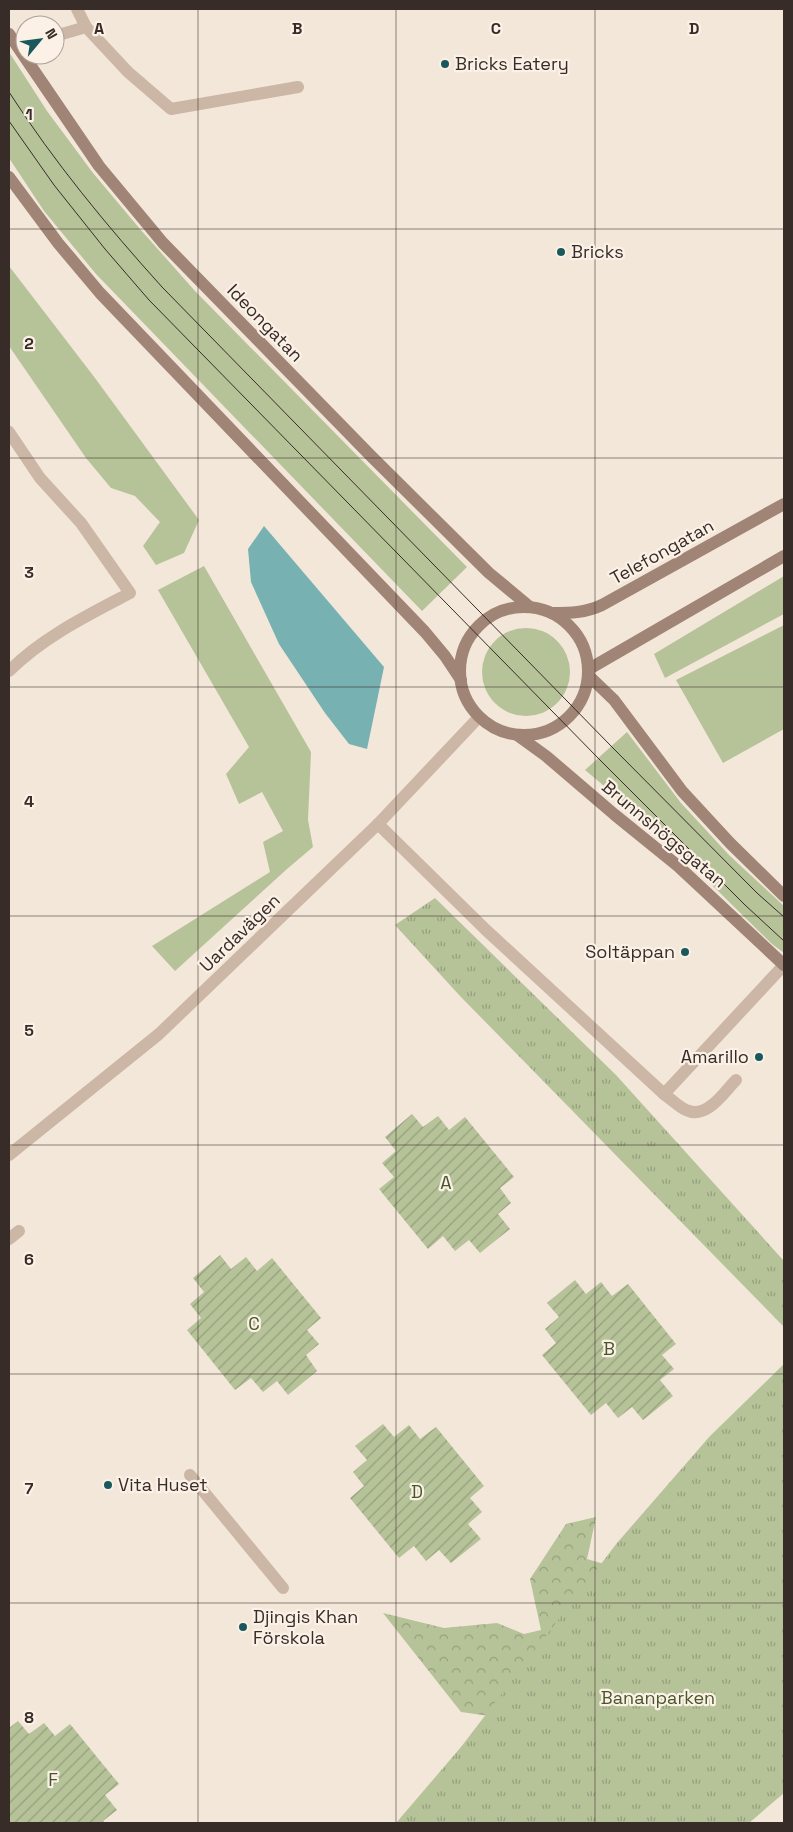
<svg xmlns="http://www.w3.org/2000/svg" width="793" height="1832" font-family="'Space Grotesk',sans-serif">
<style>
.grass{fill:#b6c399}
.forest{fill:url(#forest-crowns)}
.park{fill:url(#park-tufts)}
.garden{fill:url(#garden-furrows)}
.water{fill:#77b1b2}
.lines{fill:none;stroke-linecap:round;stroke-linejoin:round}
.lane{stroke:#ccb6a5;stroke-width:12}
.street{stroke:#ccb6a5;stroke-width:12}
.secondary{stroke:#a08476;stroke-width:12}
.tram{stroke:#372c27;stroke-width:1}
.grid{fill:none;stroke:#372c27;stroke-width:1;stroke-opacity:0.55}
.poi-dot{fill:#19595c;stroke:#fbf1e6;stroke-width:2}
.labels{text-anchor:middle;stroke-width:4.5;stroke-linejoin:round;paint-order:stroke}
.poi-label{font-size:18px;fill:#372c27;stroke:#fbf1e6;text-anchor:start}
.street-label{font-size:18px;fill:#372c27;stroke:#fbf1e6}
.park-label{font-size:18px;fill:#475729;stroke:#fbf1e6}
.grid-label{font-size:16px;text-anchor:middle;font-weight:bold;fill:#372c27;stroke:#fbf1e6;stroke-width:4.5;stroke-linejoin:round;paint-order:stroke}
</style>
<defs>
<pattern id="forest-crowns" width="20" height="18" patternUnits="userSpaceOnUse" patternTransform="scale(1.25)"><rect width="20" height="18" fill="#b6c399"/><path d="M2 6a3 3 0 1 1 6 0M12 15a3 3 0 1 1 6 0" fill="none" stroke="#959f7d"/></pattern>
<pattern id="park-tufts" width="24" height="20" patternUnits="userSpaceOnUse" patternTransform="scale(1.25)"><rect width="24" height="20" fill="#b6c399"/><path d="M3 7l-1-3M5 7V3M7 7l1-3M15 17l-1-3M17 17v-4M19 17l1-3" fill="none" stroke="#959f7d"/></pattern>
<pattern id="garden-furrows" width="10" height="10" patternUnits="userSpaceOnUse" patternTransform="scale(1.25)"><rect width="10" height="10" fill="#b6c399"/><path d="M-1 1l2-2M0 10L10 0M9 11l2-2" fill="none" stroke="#959f7d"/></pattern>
</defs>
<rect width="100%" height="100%" fill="#f3e7da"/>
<g class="grass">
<polygon points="9,52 47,111 93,173 140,229 195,291 467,567 422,611 96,274 44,211 9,158"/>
<polygon points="9,266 95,378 199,520 184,553 156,565 143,546 160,522 135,496 111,488 86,458 9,346"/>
<polygon points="204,566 311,752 308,820 313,847 287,869 175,971 152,946 270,872 263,842 283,831 262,792 239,804 226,774 249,747 158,590"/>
<polygon points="784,576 784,614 665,678 654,654"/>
<polygon points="784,625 784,729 723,763 676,680"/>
<circle cx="526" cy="672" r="44"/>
<polygon points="627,732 681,803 729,855 784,906 784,953 772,944 653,827 585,770"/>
</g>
<polygon class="forest" points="596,1517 587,1559 642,1575 514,1823 497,1717 461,1712 383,1613 444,1628 497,1623 524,1634 541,1630 530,1579 566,1524"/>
<g class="park">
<polygon points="435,898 616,1075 784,1261 784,1327 460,996 395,925"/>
<polygon points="784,1364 784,1793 749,1823 396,1823 461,1747 617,1543 710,1436"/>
</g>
<g class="garden">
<polygon points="412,1114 423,1127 438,1116 449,1130 465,1117 514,1177 500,1188 511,1203 498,1214 510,1229 480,1253 469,1240 455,1251 443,1236 428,1249 379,1189 394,1177 382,1163 396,1151 385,1137"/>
<polygon points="220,1255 231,1269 246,1257 257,1271 272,1258 321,1318 307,1330 319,1344 306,1355 317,1371 288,1395 277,1381 263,1392 251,1378 235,1390 187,1330 201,1318 190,1304 204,1292 193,1278"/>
<polygon points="575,1280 586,1294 601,1282 612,1296 628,1284 676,1344 662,1355 674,1369 660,1380 673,1396 643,1420 632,1407 618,1418 606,1403 591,1415 542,1355 556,1343 545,1329 559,1317 547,1303"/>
<polygon points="383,1424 394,1437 409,1425 420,1439 436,1427 484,1486 470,1498 482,1512 468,1524 481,1539 451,1563 439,1550 426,1561 414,1546 399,1558 350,1498 364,1486 353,1472 367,1460 355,1446"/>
<polygon points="18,1721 29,1734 44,1723 55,1736 70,1724 119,1784 105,1795 117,1810 103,1821 105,1823 9,1823 9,1728"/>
</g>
<polygon class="water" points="264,526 384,667 367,749 349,744 325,713 279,644 251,582 248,549"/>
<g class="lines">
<g class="lane">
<polyline points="77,9 86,27 128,72 171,109 298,87"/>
<polyline points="55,36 86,27"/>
<path d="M378 824 486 930 664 1094C671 1099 679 1107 686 1110 707 1120 724 1092 736 1080"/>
<polyline points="664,1094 784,965"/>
<polyline points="9,1239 19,1231"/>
<polyline points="190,1475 283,1588"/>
</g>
<g class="street">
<path d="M9 432 40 478 81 523 130 593C88 615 43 637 9 671"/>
<polyline points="9,1155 159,1034 378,824 479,717"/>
</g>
<g class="secondary">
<polyline points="9,34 99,166 163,243 372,457 489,573 530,607"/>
<polyline points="9,177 58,243 100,293 425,632 445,656 461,680"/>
<circle cx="524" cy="671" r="64"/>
<path d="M552 613C570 613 585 613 602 605L784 504"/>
<polyline points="589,669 784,556"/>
<polyline points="589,676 614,700 682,791 730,843 784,896"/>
<polyline points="517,735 546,756 615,815 678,866 784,965"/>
</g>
<g class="tram">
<path d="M9 92C54 162 107 226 162 287L612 747 757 893 784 917"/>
<polyline points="9,121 54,185 105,249 149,300 600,760 745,905 784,941"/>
</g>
</g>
<path class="grid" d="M198 9V1823M396 9V1823M595 9V1823M9 229H784M9 458H784M9 687H784M9 916H784M9 1145H784M9 1374H784M9 1603H784"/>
<g class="poi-dot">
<circle cx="445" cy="64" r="5"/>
<circle cx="561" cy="252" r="5"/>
<circle cx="685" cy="952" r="5"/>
<circle cx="759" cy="1057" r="5"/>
<circle cx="108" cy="1485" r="5"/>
<circle cx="243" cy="1627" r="5"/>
</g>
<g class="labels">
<g class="poi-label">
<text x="455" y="70">Bricks Eatery</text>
<text x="571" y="258">Bricks</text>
<text x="675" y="958" text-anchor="end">Soltäppan</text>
<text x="749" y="1063" text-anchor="end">Amarillo</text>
<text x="118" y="1491">Vita Huset</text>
<text x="253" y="1623">Djingis Khan<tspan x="253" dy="21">Förskola</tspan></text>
</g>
<g class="street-label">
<text transform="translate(265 323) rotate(46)" y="6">Ideongatan</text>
<text transform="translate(662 552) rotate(-29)" y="6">Telefongatan</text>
<text transform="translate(664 834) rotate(40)" y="6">Brunnshögsgatan</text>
<text transform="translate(240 933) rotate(-44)" y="6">Uardavägen</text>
</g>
<g class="park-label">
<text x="446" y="1189">A</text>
<text x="254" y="1330">C</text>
<text x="609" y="1355">B</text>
<text x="417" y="1498">D</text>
<text x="658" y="1704">Bananparken</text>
<text x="53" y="1786">F</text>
</g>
</g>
<g class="grid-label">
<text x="99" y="34">A</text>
<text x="297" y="34">B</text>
<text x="496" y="34">C</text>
<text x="694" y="34">D</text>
<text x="29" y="120">1</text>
<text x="29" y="349">2</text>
<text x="29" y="578">3</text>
<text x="29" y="807">4</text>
<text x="29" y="1036">5</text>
<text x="29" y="1265">6</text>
<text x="29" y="1494">7</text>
<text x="29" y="1723">8</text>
</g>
<rect width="793" height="1832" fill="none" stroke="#372c27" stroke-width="20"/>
<g transform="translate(40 40) rotate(61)"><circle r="24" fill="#fbf1e6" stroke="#ada29a"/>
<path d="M0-4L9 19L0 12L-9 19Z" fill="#19595c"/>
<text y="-8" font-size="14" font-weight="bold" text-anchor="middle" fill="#372c27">N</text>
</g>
</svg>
